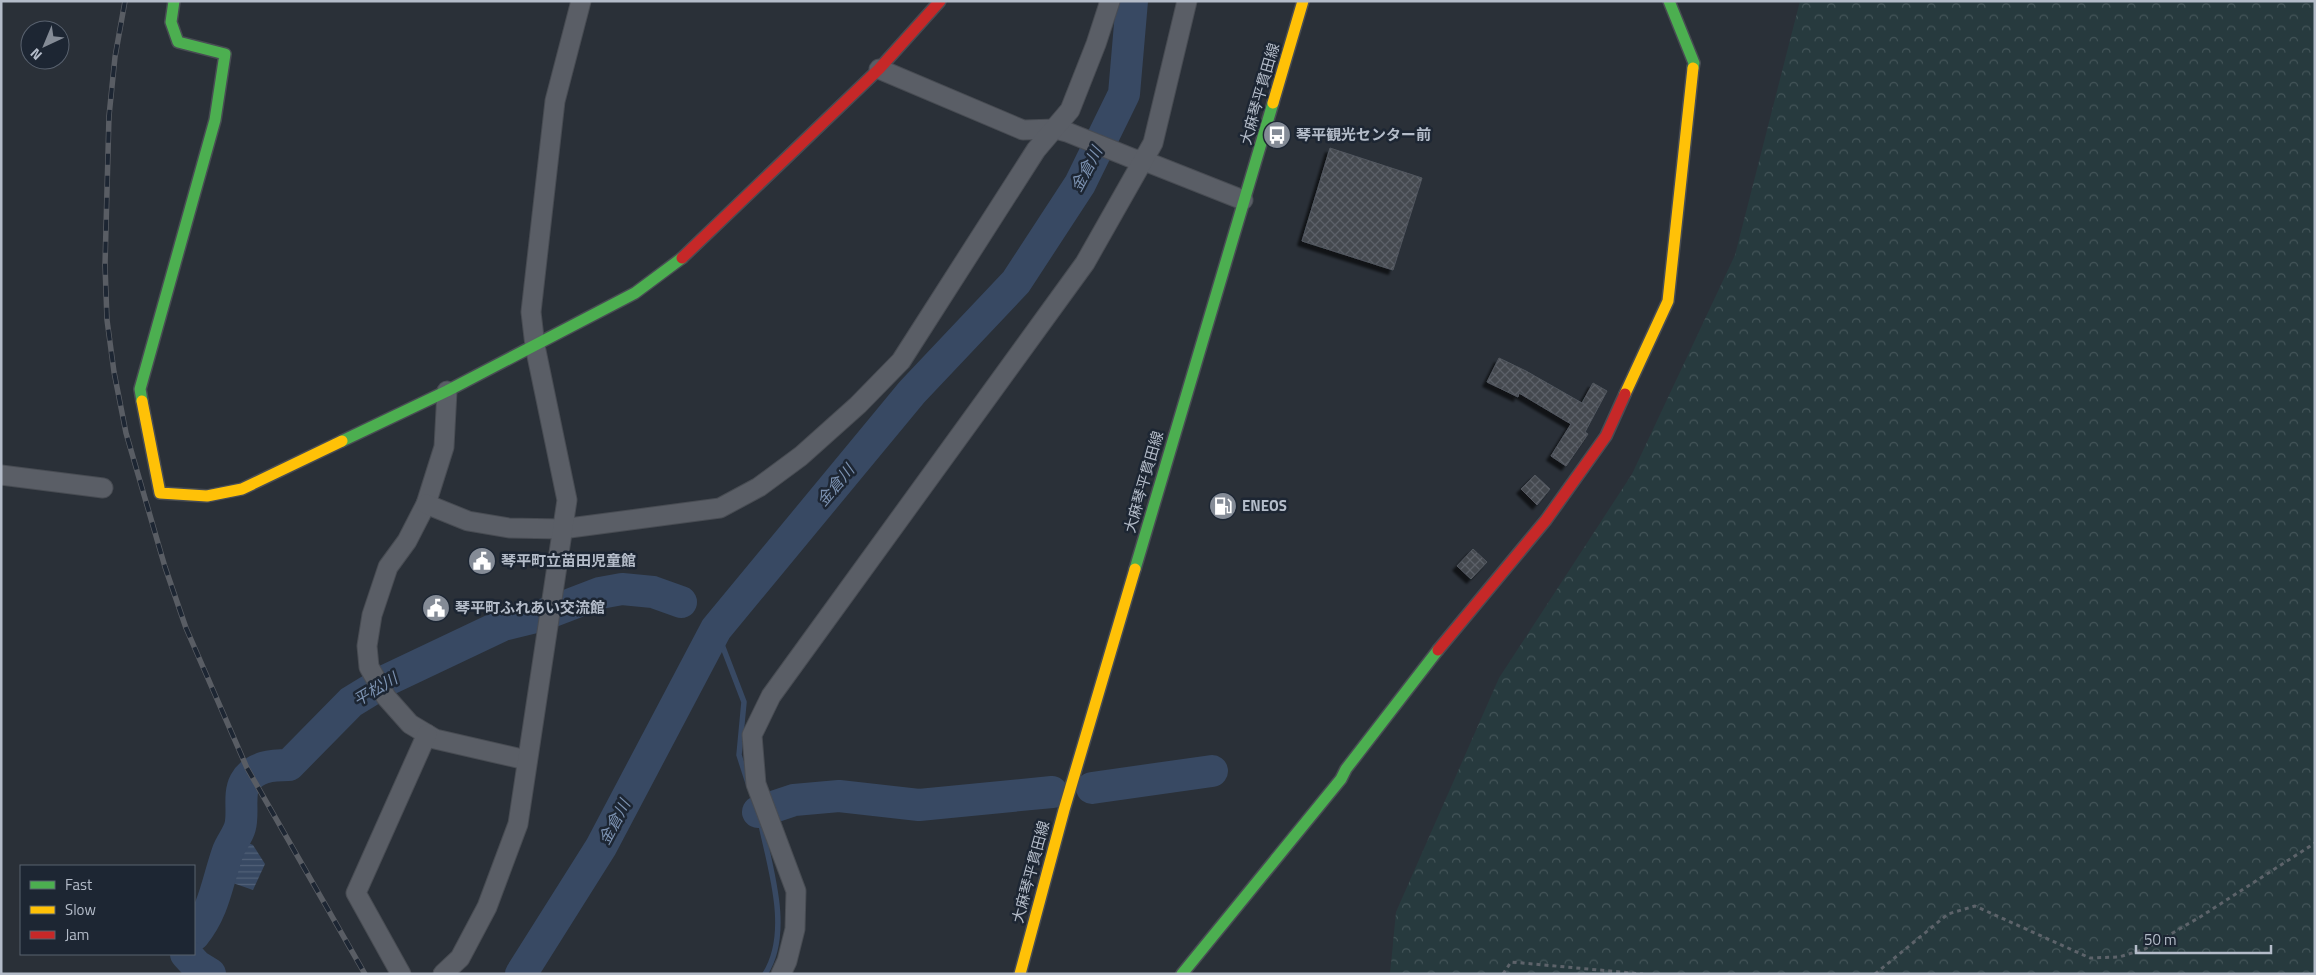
<svg xmlns="http://www.w3.org/2000/svg" width="2316" height="975" font-family="'Titillium Web','Noto Sans JP',sans-serif">
<style>
.forest{fill:url(#forest-crowns)}
.water{fill:url(#water-rules)}
.lines{fill:none;stroke-linecap:round;stroke-linejoin:round}
.stream{stroke:#384963;stroke-width:5.5}
.river{stroke:#384963;stroke-width:32}
.building{fill:url(#building-cross-hatch);stroke:#52575f;filter:url(#shadow)}
.street-casing{stroke:#484c53;stroke-width:21}
.fast-casing{stroke:#484c53;stroke-width:14}
.slow-casing{stroke:#484c53;stroke-width:14}
.jam-casing{stroke:#484c53;stroke-width:14}
.path{stroke:#5d636a;stroke-width:3;stroke-dasharray:4 4;stroke-linecap:butt}
.street{stroke:#5a5e66;stroke-width:19}
.fast{stroke:#4caf50;stroke-width:11}
.slow{stroke:#ffc107;stroke-width:11}
.jam{stroke:#c62828;stroke-width:11}
.rail-casing{stroke:#595d64;stroke-width:5.5}
.rail{stroke:#1d2633;stroke-width:4;stroke-dasharray:11;stroke-linecap:butt}
.labels{text-anchor:middle;stroke-width:5;stroke-linejoin:round;paint-order:stroke}
.street-label{font-size:15px;fill:#b4bcc9;stroke:#1d2633}
.poi-label{font-size:15px;font-weight:bold;fill:#b4bcc9;stroke:#1d2633;text-anchor:start}
.water-label{font-size:16px;font-style:italic;fill:#7c92b1;stroke:#1d2633}
</style>
<defs>
<pattern id="forest-crowns" width="20" height="18" patternUnits="userSpaceOnUse" patternTransform="scale(1.25)"><rect width="20" height="18" fill="#273a3e"/><path d="M2 6a3 3 0 1 1 6 0M12 15a3 3 0 1 1 6 0" fill="none" stroke="#445559"/></pattern>
<pattern id="water-rules" width="6" height="5" patternUnits="userSpaceOnUse" patternTransform="scale(1.25)"><rect width="6" height="5" fill="#384963"/><path d="M0 2.5h6" fill="none" stroke="#526178"/></pattern>
<pattern id="building-cross-hatch" width="8" height="8" patternUnits="userSpaceOnUse" patternTransform="scale(1.25)"><rect width="8" height="8" fill="#444950"/><path d="M0 0l8 8M0 8l8-8" fill="none" stroke="#5d6168"/></pattern>
<filter id="shadow"><feDropShadow dx="-4.5" dy="4.5" stdDeviation="1" flood-color="#0009"/></filter>
</defs>
<rect width="100%" height="100%" fill="#2a3038"/>
<polygon class="forest" points="1800,1 2315,1 2315,974 1390,974 1396,912 1499,678 1632,474 1735,255"/>
<polygon class="water" points="246,842 253,845 265,864 253,890 230,882"/>
<g class="lines">
<g class="stream">
<polyline points="716,629 744,702 739,755 748,783"/>
<path d="M759 815C768 862 793 930 765 974"/>
</g>
<g class="river">
<polyline points="1092,788 1212,771"/>
<polyline points="758,812 794,800 839,796 919,805 1052,792"/>
<path d="M194 935C215 909 217 882 228 851 231 843 238 835 240 827 244 813 238 795 245 782 254 766 273 765 289 765L351 702 387 680 503 625 540 616 600 593 622 589 653 592 681 602"/>
<polyline points="186,954 197,966 210,974"/>
<polyline points="521,974 601,847 716,629 912,392 1016,282 1080,184 1124,94 1132,1"/>
</g>
</g>
<g class="building">
<polygon points="1330,148 1422,178 1393,270 1302,241"/>
<polygon points="1499,358 1526,371 1582,403 1593,383 1607,391 1585,432 1588,434 1566,466 1551,456 1571,424 1519,393 1518,397 1487,382"/>
<polygon points="1535,475 1550,489 1537,505 1521,489"/>
<polygon points="1473,549 1487,562 1471,579 1457,566"/>
</g>
<g class="lines">
<g class="street-casing">
<g id="street">
<polyline points="879,69 1023,130 1056,129 1067,132 1134,159 1142,160 1243,200"/>
<polyline points="447,391 444,447 426,504 407,541 388,567 372,615 367,646 369,667 386,697 410,724 435,739 526,760"/>
<polyline points="1,475 103,488"/>
<polyline points="426,504 468,521 509,528 562,529 720,508 759,487 801,456 858,405 901,361 1036,150 1070,110 1096,44 1110,1"/>
<polyline points="401,974 356,893 427,734"/>
<polyline points="443,974 460,958 487,907 518,824 567,500 535,346 531,312 555,101 581,1"/>
<polyline points="781,974 787,961 795,929 796,891 756,784 752,735 771,696 1085,263 1153,143 1187,1"/>
</g>
</g>
<g class="fast-casing">
<g id="fast">
<polyline points="1669,1 1694,63 1693,68"/>
<polyline points="142,401 140,389 215,120 225,54 178,42 171,22 174,1"/>
<polyline points="342,441 447,391 635,293 682,258"/>
<polyline points="1135,569 1273,103"/>
<polyline points="1182,974 1341,779 1346,769 1438,650"/>
</g>
</g>
<g class="slow-casing">
<g id="slow">
<polyline points="1273,103 1303,1"/>
<polyline points="1625,394 1668,301 1693,68"/>
<polyline points="142,401 160,493 207,496 242,489 342,441"/>
<polyline points="1020,974 1064,810 1135,569"/>
</g>
</g>
<g class="jam-casing">
<g id="jam">
<polyline points="682,258 879,69 940,1"/>
<polyline points="1438,650 1546,520 1606,436 1625,394"/>
</g>
</g>
<g class="path">
<polyline points="1503,974 1511,962 1643,974"/>
<polyline points="1875,974 1948,914 1975,906 2090,958 2119,957 2145,949 2200,917 2315,843"/>
</g>
<use href="#street" class="street"/>
<use href="#fast" class="fast"/>
<use href="#slow" class="slow"/>
<use href="#jam" class="jam"/>
<g class="rail-casing">
<polyline id="rail" points="125,1 115,57 109,116 105,265 107,320 114,372 126,433 165,567 186,628 247,768 365,974"/>
</g>
<use href="#rail" class="rail"/>
</g>
<defs>
<g id="bus-disc" transform="scale(1.4375)"><circle r="9.5" fill="#848b96" stroke="#1d2633"/><path d="M-5-6H5V4H4V6H2V4H-2V6H-4V4H-5ZM-3.5-4V0h7V-4ZM-3.5 1.2v1.5H-2V1.2ZM2 1.2v1.5H3.5V1.2Z" fill="#fff"/></g>
<g id="fuel-disc" transform="scale(1.4375)"><circle r="9.5" fill="#848b96" stroke="#1d2633"/><path d="M-5.5-6h7V0h2V4h1.3V-2.5L3-4.5l.8-.8L6-3V5H2.5V1h-1V6h-7ZM-4.2-4.7v3.2H.2V-4.7Z" fill="#fff"/></g>
<g id="civic-disc" transform="scale(1.4375)"><circle r="9.5" fill="#848b96" stroke="#1d2633"/><path d="M-.6-6.5H3V-4.5H.6V-3L4-1V1h2V6H-6V1h2V-1L-.6-3ZM-1.2 2.5V6h2.4V2.5Z" fill="#fff"/></g>
</defs>
<g fill-rule="evenodd">
<use href="#bus-disc" x="1277" y="135"/>
<use href="#fuel-disc" x="1223" y="506"/>
<use href="#civic-disc" x="482" y="561"/>
<use href="#civic-disc" x="436" y="608"/>
</g>
<g class="labels">
<g class="street-label">
<text transform="translate(1260 94) rotate(-74)" y="5">大麻琴平貫田線</text>
<text transform="translate(1144 482) rotate(-74)" y="5">大麻琴平貫田線</text>
<text transform="translate(1031 872) rotate(-75)" y="5">大麻琴平貫田線</text>
</g>
<g class="poi-label">
<text x="1296" y="140">琴平観光センター前</text>
<text x="1242" y="511">ENEOS</text>
<text x="501" y="566">琴平町立苗田児童館</text>
<text x="455" y="613">琴平町ふれあい交流館</text>
</g>
<g class="water-label">
<text transform="translate(1086 169) rotate(-62)" y="6">金倉川</text>
<text transform="translate(835 485) rotate(-50)" y="6">金倉川</text>
<text transform="translate(375 689) rotate(-31)" y="6">平松川</text>
<text transform="translate(614 822) rotate(-62)" y="6">金倉川</text>
</g>
</g>
<rect width="2316" height="975" fill="none" stroke="#b4bcc9" stroke-width="5"/>
<rect x="20" y="865" width="175" height="90" fill="#1d2633" stroke="#59626f"/>
<rect x="30" y="881" width="25" height="8" fill="#4caf50" stroke="#59626f"/>
<text x="65" y="890" font-size="15" fill="#b4bcc9">Fast</text>
<rect x="30" y="906" width="25" height="8" fill="#ffc107" stroke="#59626f"/>
<text x="65" y="915" font-size="15" fill="#b4bcc9">Slow</text>
<rect x="30" y="931" width="25" height="8" fill="#c62828" stroke="#59626f"/>
<text x="65" y="940" font-size="15" fill="#b4bcc9">Jam</text>
<g transform="translate(45 45) rotate(224)"><circle r="24" fill="#1d2633" stroke="#59626f"/>
<path d="M0-4L9 19L0 12L-9 19Z" fill="#848b96"/>
<text y="-8" font-size="14" font-weight="bold" text-anchor="middle" fill="#b4bcc9">N</text>
</g>
<path d="M2136 945v8h135v-8" fill="none" stroke="#b4bcc9" stroke-width="2.5"/>
<text x="2144" y="945" font-size="15" fill="#b4bcc9" stroke="#1d2633" stroke-width="4" paint-order="stroke">50 m</text>
</svg>
